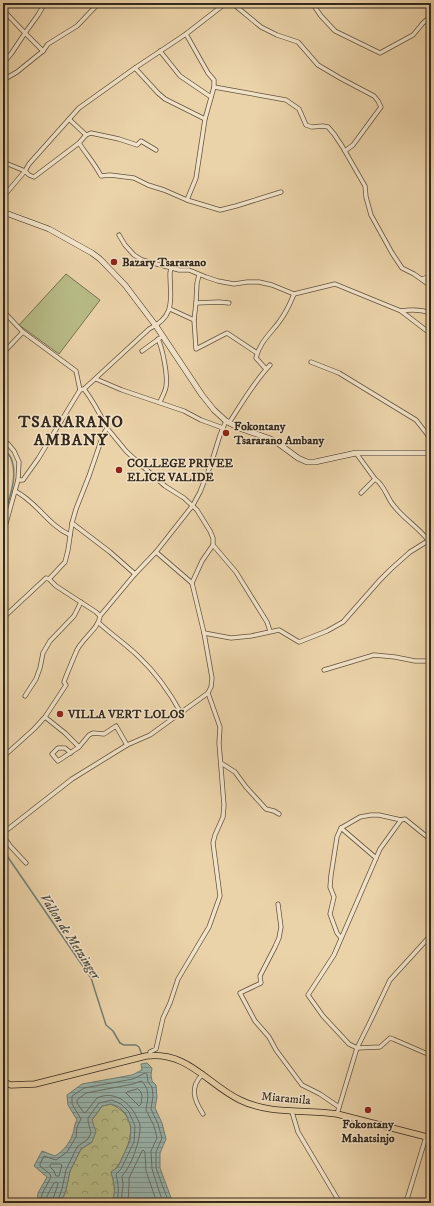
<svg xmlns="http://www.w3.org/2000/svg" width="434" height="1206" font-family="'IM FELL DW Pica',serif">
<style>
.forest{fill:url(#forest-crowns);stroke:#767252}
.pitch{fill:#b8bc87;stroke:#767252}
.water{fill:url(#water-rules);stroke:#717e75}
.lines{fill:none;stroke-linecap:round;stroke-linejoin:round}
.shore{stroke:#667066;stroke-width:1}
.stream{stroke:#717e75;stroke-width:1.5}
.street-casing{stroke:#625440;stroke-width:5}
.secondary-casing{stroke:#34291d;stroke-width:6}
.primary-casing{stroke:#34291d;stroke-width:7}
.street{stroke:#f2e2c7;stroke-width:3.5}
.secondary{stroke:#f2e2c7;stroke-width:5}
.primary{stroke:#ebd3a9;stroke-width:5.5}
.poi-dot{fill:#8f2418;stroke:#f2e2c7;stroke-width:1.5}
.labels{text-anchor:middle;stroke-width:3;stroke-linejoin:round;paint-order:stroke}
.poi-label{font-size:12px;font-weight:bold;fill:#34291d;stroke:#f2e2c7;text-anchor:start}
.street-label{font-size:12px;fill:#34291d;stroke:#f2e2c7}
.water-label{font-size:13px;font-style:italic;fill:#4d4c42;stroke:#f2e2c7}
.district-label{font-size:16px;font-weight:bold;letter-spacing:1px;fill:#34291d;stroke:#f2e2c7}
</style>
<defs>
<pattern id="forest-crowns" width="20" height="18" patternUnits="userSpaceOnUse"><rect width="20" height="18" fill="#b8bc87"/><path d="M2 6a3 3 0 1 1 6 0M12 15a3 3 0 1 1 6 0" fill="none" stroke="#96996e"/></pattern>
<pattern id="water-rules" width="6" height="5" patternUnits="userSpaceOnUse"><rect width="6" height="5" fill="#99b6b0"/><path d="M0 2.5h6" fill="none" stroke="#7e948f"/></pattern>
</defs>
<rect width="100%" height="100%" fill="#ebd3a9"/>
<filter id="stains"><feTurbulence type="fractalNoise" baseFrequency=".005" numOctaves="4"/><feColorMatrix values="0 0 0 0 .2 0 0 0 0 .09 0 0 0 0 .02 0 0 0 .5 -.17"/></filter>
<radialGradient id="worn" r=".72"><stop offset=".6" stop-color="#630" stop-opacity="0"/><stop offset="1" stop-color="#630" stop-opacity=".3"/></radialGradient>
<path class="forest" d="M111 1104C134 1115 134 1131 125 1152 121 1160 119 1167 111 1172 114 1182 117 1193 111 1203H61L66 1190 70 1171 81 1149 92 1142V1120L102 1106Z"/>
<polygon class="pitch" points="66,274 100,300 59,354 19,325"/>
<path class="water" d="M147 1063 152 1068 151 1075 152 1081 156 1085 157 1097 155 1108 162 1123 166 1139 160 1153V1168L173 1203H111C117 1193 114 1182 111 1172L118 1167 130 1141 131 1127 126 1114 119 1107 111 1104 102 1106 92 1120 96 1132 92 1142 81 1149 70 1171 66 1190 61 1203H37L38 1193 47 1177 34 1166 42 1151 55 1156C63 1151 69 1144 72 1136 75 1130 73 1127 77 1120L68 1105 67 1095 82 1084 132 1075 142 1070 141 1064Z"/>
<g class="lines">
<g class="shore">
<polygon points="138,1089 141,1092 142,1096 141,1104 139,1106 126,1093 127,1092"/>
<polygon points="52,1164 60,1164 62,1165 59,1176 56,1176 54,1171 50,1167 50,1165"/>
<polyline points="41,1203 42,1194 51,1177 50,1174 40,1166 40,1164 44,1156 56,1160 67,1152 76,1137 77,1127 81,1119 72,1104 72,1096 84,1088 133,1079 145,1073 147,1074 148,1082 152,1087 153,1096 151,1109 158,1124 162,1138 156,1152 156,1168 169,1203"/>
<path d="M46 1203 47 1196 54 1183 56 1182 58 1183C57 1190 53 1196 52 1203"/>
<path d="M57 1203 62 1189 66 1170 77 1147 88 1139 91 1133 88 1121V1118L99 1103 112 1100 121 1104 129 1112 135 1126 134 1142 121 1169 116 1174C118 1183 120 1194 116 1203"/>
<path d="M121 1203 123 1185 122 1176C131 1167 141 1139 140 1126 140 1123 138 1120 137 1118 130 1102 114 1090 97 1098L86 1112 84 1113 77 1103V1100L86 1093 133 1084 141 1081 143 1082 147 1089 148 1097 146 1110 154 1126 157 1138 151 1151 152 1169 163 1203"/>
<polyline points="128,1203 129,1185 129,1178 142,1151 143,1150 145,1152 146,1171 157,1203"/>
</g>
<g class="stream">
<path d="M3 448C6 451 9 454 11 458 19 477 8 501 3 520"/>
<polyline points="3,850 91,978 106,1025 113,1031 120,1043 124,1045 136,1045 139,1047 142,1055"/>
</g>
<g class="street-casing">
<g id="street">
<polyline points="215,3 219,8"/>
<polyline points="232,3 261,27 277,35 298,42 318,65 340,78 374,96 378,101 381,107 353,145 345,151"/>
<polyline points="312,3 321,16 335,31 380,53 413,35 423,23 431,16"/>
<polyline points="429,3 431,5"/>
<polyline points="3,10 25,33 38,15 45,3"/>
<polyline points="186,34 208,73 214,80 214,87 205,119 196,178 187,200"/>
<polyline points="160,51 180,76 211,97"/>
<polyline points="3,63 11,54 25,33 43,51"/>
<polyline points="135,68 158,93 165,99 205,119"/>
<polyline points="3,80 17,72 43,51 48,44 77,26 99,3"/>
<polyline points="214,87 286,100 299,109 306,125 312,127 323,126 328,127 334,134 342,146 365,186 366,197 371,215 392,253 402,268 414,274 431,286"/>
<polyline points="69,119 86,135"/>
<path d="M79 143C86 154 95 164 101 176L110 175 134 178 148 185 164 190 187 200 220 210 236 206 281 192"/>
<polyline points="3,162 25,171 29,164 79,108 135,68 186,34 226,3"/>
<polyline points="3,197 25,171 29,175 34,177 38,174 79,143 86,135 91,133 119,139 137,145 141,141 156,150"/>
<polyline points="119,235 125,245 134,255 142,260 179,270 189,270 206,277 218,281 234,284 247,282 259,282 272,285 294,294 335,284 401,311 431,334"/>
<polyline points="199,275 197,283 196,303 194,320 196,349 227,333 257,353"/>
<polyline points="422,279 431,276"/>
<polyline points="196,303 219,302 229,303"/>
<polyline points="170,309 194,320"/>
<path d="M3 311 23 332 76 371 80 390 84 389C94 402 100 414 107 428L103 435 89 476 76 509 72 523 68 550 65 562 49 579 46 578 3 618"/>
<path d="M401 311C412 309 420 309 431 313"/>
<path d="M158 339C163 350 168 376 166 387 165 392 162 397 160 402"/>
<polyline points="142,351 160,338"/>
<polyline points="3,353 23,332"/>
<polyline points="311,362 339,373 416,420 427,434 431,442"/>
<path d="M266 369 256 358C259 343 271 333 279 322 286 313 290 304 294 294"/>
<polyline points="96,379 122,390 184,411 201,420 223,428"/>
<path d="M84 389 149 329C177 316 170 298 170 273L171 268"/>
<path d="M229 423C242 403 254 382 270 365"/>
<polyline points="107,428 126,451 140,464 165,486 184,498 197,510 210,531 213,538 213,545 236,572 267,622 270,631"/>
<polyline points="3,440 8,444 14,451 19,462 18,480 3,534"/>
<path d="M356 453 375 479C383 484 386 494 391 502 401 517 417 526 428 540"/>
<polyline points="18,480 23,480 38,459 80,390"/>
<path d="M15 491C36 501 48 525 70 535"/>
<polyline points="361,493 375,479"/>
<polyline points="72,523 110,552 135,574"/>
<polyline points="49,579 56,586 96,612 100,616"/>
<polyline points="192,583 202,561 213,545"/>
<path d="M99 623C112 635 127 645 139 657 156 673 170 693 181 713"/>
<polyline points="204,633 231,638 251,636 279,630 299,642 327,631 343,622 380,580 391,569 410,552 431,539"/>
<polyline points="324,670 374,655 395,657 415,661 431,661"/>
<polyline points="25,696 36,679 40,668 43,653 50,641 74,616 81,602"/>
<polyline points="45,717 65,733 79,747"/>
<polyline points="71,753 65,748 58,748 52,754 58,761 79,747 89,735 93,733 104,734 116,726 127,745"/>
<path d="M3 757 34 729 45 717 66 685 64 682 65 679C69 669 73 659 77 650 83 638 99 628 100 616L135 574 156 552 193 505 200 492 211 464 220 435 226 421"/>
<polyline points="221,763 235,772 246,787 266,809 274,811 279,814"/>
<polyline points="401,820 380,849 334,955 308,995 323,1016 349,1044 357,1048 380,1047 390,1038 393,1039 430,1055 431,1054"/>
<polyline points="341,828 376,858"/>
<polyline points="3,833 72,779 127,745 150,735 208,693 211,687 212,678 204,633 192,583 156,552"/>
<polyline points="3,836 11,847 26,863"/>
<polyline points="278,904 281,927 279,938 275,947 260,976 261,983 240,993 255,1021 269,1037 276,1050 302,1085 320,1094 339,1107"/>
<polyline points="341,938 337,933 330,914 334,897 330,887 331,875 337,837 341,828 360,817 371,815 379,815 401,820 405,819 431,840"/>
<polyline points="151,1056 150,1052 156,1049 163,1018 170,1003 178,979 209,927 220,896 213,843 215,835 223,817 224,805 219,743 220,727 208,693"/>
<polyline points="292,1112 298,1132 340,1203"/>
<path d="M203 1114C194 1100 189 1087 203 1074"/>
<polyline points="337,1114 357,1048 370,1022 390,980 431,935"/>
<polyline points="405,1203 408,1196 426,1137"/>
</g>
</g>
<g class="secondary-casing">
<polyline id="secondary" points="3,212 49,229 92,253 100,259 125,285 156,326 202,395 214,410 226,421 239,428 268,438 275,441 298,458 307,462 315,462 356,453 431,453"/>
</g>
<g class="primary-casing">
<path id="primary" d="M3 1082 11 1085 35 1084 146 1056C188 1051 207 1084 240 1100 271 1115 304 1109 337 1114L431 1138"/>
</g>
<use href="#street" class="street"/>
<use href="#secondary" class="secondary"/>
<use href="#primary" class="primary"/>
</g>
<g class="poi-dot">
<circle cx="114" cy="262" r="4"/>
<circle cx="226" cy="433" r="4"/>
<circle cx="119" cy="470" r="4"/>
<circle cx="60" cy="714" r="4"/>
<circle cx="368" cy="1110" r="4"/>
</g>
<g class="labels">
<g class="poi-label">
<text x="122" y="266">Bazary Tsararano</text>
<text x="234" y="430">Fokontany<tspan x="234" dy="14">Tsararano Ambany</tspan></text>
<text x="127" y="467">COLLEGE PRIVEE<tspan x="127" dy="14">ELICE VALIDE</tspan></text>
<text x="68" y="718">VILLA VERT LOLOS</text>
<text x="368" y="1128" text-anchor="middle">Fokontany<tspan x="368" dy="14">Mahatsinjo</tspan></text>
</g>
<g class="street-label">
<text transform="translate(286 1098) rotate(5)" y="4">Miaramila</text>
</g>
<g class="water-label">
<text transform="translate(71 936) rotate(57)" y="5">Vallon de Metzinger</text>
</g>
<g class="district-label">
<text x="71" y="427">TSARARANO<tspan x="71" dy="18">AMBANY</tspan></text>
</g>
</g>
<rect width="434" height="1206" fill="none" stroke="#ebd3a9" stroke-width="16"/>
<rect x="4" y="4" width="426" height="1198" fill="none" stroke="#34291d" stroke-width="2"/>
<rect x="8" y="8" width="418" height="1190" fill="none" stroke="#34291d"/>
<rect width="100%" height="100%" filter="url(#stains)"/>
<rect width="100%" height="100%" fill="url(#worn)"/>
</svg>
